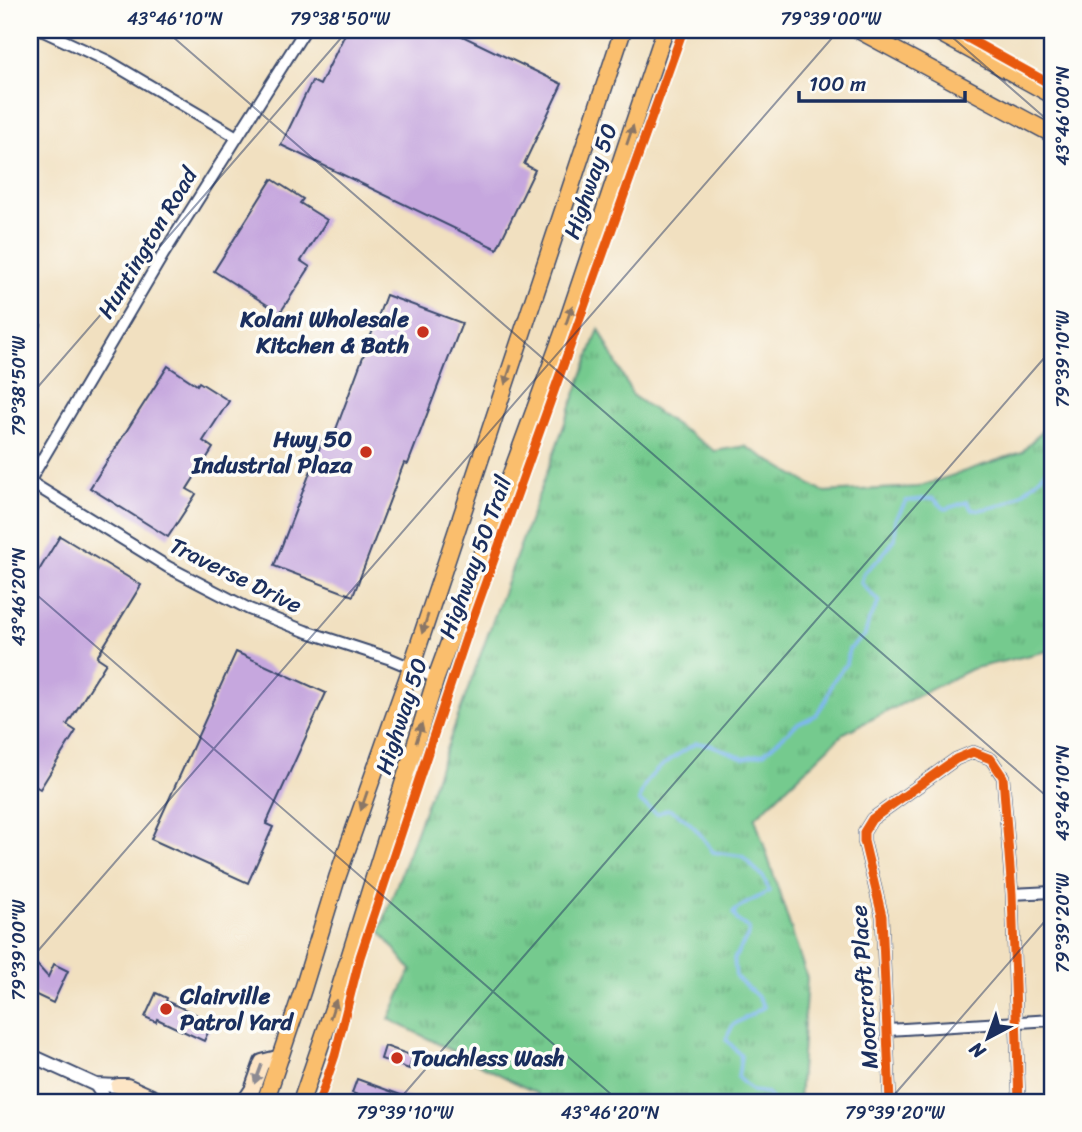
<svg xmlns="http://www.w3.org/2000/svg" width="1082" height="1132" font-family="Sriracha,sans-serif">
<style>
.grass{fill:url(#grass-tufts);stroke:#487c76;stroke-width:2}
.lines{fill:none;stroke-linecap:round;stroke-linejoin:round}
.stream{stroke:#7eb7ef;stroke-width:3.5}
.building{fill:#c6a7de}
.minor-casing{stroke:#3b4a6d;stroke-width:14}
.tertiary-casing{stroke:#3b4a6d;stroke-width:16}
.secondary-casing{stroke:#3b4a6d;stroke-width:18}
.primary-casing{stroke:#3b4a6d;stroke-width:19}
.minor{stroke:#fff;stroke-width:10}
.tertiary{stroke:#fff;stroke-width:12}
.secondary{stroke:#fde5c5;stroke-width:14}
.primary{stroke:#fabe6d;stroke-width:16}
.cycleway-casing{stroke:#fdfcf7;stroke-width:13}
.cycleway{stroke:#e8590c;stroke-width:9}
.oneway{fill:#8a7666}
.oneway2{fill:#8c8a92}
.ticks{fill:none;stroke:#1b2f5e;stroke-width:2;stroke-opacity:0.45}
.poi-dot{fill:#c8321e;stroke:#fdfcf7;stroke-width:2.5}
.labels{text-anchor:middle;stroke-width:7;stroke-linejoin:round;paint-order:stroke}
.street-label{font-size:23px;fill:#1b2f5e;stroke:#fdfcf7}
.poi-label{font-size:23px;font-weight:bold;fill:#1b2f5e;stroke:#fdfcf7;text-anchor:end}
.neatline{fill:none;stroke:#1b2f5e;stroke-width:2.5}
.ticks-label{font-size:18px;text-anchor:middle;fill:#1b2f5e}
</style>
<defs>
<pattern id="grass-tufts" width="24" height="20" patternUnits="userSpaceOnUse" patternTransform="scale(1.75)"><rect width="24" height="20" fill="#75ca8e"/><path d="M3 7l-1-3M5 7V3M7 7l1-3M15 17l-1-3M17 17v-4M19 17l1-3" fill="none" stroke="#5fa477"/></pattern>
</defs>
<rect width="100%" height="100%" fill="#fdfcf7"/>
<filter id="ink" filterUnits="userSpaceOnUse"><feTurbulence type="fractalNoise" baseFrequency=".0143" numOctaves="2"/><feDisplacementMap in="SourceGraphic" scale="14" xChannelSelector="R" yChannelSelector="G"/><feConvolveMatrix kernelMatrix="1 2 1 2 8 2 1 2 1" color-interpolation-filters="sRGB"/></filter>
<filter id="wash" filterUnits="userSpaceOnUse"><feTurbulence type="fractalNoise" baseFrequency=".00686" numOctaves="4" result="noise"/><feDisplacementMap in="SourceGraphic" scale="28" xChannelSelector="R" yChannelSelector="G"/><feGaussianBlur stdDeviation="1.57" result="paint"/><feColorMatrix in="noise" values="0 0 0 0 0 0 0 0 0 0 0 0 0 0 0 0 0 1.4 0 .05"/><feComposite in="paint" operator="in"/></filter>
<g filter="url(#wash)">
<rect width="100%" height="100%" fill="#f1e0c0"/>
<polygon class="grass" points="599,329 633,396 715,451 745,446 823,492 918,487 1022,452 1052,420 1052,650 971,669 844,733 755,818 807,978 799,1102 535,1102 538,1094 389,1019 411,970 380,931"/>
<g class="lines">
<path class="stream" d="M773 1102 767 1093 752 1091 738 1078 741 1056 726 1039 733 1025 764 1007 757 996 736 977 734 959 749 934V928L738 921 733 913C742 903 758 899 769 891L764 878 742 856 713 852C701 834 688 817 668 809L657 814 639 801C645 771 672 759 696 743L711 745 744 758 764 753 797 724 816 715 826 700 833 681 846 664 849 649 865 635 869 620 879 602 861 583 864 572 879 559 895 539 896 519 906 501 933 498 945 509 967 502 972 510C1011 509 1027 491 1052 465"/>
</g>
<g id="blocks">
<g class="building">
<polygon points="347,30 450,30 562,84 524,164 535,170 497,249 281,145 312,81 320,85"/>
<polygon points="272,179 303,199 300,203 327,220 301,261 310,267 280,313 214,271"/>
<polygon points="386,295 462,323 408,464 404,463 353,596 274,566 323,439 332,440"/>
<polygon points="30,320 41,325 30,350"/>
<polygon points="168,366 197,385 199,382 229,401 203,441 213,448 187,489 196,494 168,537 90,488"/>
<polygon points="60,536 141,585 97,657 106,663 67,725 76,731 40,789 30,783 30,585"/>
<polygon points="236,652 326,693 266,824 273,827 248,883 151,839"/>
<polygon points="30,957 48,977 54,964 68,971 53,1003 30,992"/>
<polygon points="156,993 167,998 166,1001 213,1022 204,1041 157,1019 156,1022 145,1017"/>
<polygon points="385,1046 413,1056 409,1069 381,1059"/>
<polygon points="357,1079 417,1101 416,1102 377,1102 352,1093"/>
</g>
</g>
</g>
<g filter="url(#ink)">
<use href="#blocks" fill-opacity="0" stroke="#3b4a6d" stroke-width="2"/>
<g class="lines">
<g class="minor-casing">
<g id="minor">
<polyline points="41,30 108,61 237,137"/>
<polyline points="30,480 164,253 305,30"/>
<polyline points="30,482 168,567 249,609 305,631 388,658 436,678"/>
<polyline points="1012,894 1052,892"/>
<polyline points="888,1030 1052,1020"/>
<polyline points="890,1102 882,916 864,841 864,832 872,819 956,759 973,752 991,759 1003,777 1012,894 1019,1102"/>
</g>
</g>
<g class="tertiary-casing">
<g id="tertiary">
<polyline points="30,1055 96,1085 118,1086 125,1089"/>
<polyline points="96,1085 107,1102"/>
</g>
</g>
<g class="secondary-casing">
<g id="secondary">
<polyline points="118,1086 127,1086 163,1102"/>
<polyline points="244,1102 252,1090 262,1062 281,1057"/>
</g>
</g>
<g class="primary-casing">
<g id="primary">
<polyline points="858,30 1052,134"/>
<polyline points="934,30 1052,95"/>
<polyline points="265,1102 303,989 337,878 411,668 623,30"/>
<polyline points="301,1102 336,1000 436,678 567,322 665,30"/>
</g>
</g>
<use href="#minor" class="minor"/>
<use href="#tertiary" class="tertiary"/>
<use href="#secondary" class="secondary"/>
<use href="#primary" class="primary"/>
<g class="cycleway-casing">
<g id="cycleway">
<polyline points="953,30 1052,85"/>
<polyline points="319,1102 335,1055 360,957 468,632 683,30"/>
<polyline points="890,1102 882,916 864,841 864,832 872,819 956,759 973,752 991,759 1003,777 1012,894 1019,1102"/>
</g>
</g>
<use href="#cycleway" class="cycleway"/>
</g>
<defs><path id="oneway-solid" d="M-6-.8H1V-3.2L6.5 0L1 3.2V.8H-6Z" transform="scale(1.75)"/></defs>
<g class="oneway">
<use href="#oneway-solid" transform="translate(630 135) rotate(-71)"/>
<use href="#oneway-solid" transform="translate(569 315) rotate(-71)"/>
<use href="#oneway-solid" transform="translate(508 375) rotate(108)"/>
<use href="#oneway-solid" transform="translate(425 624) rotate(108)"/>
<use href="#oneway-solid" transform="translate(419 733) rotate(-73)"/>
<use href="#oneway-solid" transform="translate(364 801) rotate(109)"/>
<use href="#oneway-solid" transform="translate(333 1009) rotate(-72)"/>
</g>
<use class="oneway2" href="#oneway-solid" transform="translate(258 1074) rotate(110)"/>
</g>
<path class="ticks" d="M165 30 1052 801M944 30 1052 124M30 396 348 30M30 589 620 1102M30 960 839 30M397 1102 1052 349M888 1102 1052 913"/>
<g class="poi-dot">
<circle cx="423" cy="332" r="7"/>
<circle cx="366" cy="452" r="7"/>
<circle cx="166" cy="1009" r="7"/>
<circle cx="397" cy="1058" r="7"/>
</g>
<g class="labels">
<g class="street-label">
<text transform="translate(590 181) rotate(-71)" y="8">Highway 50</text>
<text transform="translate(147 243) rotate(-59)" y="8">Huntington Road</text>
<text transform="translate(475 557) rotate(-70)" y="8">Highway 50 Trail</text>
<text transform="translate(236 575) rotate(26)" y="8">Traverse Drive</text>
<text transform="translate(401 716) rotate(-72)" y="8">Highway 50</text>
<text transform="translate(864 987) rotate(-94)" y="8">Moorcroft Place</text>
</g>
<g class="poi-label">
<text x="409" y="327">Kolani Wholesale<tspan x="409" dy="26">Kitchen &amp; Bath</tspan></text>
<text x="352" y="447">Hwy 50<tspan x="352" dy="26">Industrial Plaza</tspan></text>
<text x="180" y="1004" text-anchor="start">Clairville<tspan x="180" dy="26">Patrol Yard</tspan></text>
<text x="411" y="1066" text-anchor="start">Touchless Wash</text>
</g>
</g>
<rect width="1082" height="1132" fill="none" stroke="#fdfcf7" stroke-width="77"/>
<g transform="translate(988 1038) rotate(221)" stroke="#fdfcf7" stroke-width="5" paint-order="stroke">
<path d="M0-5L12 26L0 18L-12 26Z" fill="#1b2f5e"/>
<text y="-10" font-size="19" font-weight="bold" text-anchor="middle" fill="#1b2f5e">N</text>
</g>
<path d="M799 91v10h166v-10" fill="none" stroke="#1b2f5e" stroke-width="3.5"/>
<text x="809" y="91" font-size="21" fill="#1b2f5e" stroke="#fdfcf7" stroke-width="5" paint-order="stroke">100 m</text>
<rect x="38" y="38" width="1006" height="1056" class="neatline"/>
<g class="ticks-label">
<text x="175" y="25">43°46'10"N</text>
<text x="340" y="25">79°38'50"W</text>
<text x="831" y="25">79°39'00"W</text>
<text transform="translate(1063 116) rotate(-90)" y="6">43°46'00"N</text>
<text transform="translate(1063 359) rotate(-90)" y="6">79°39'10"W</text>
<text transform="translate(19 386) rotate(-90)" y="6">79°38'50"W</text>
<text transform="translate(19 597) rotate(-90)" y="6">43°46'20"N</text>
<text transform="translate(1063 793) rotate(-90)" y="6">43°46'10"N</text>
<text transform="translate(1063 923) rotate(-90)" y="6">79°39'20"W</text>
<text transform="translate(19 950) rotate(-90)" y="6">79°39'00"W</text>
<text x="405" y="1119">79°39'10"W</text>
<text x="610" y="1119">43°46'20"N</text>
<text x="895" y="1119">79°39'20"W</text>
</g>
</svg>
